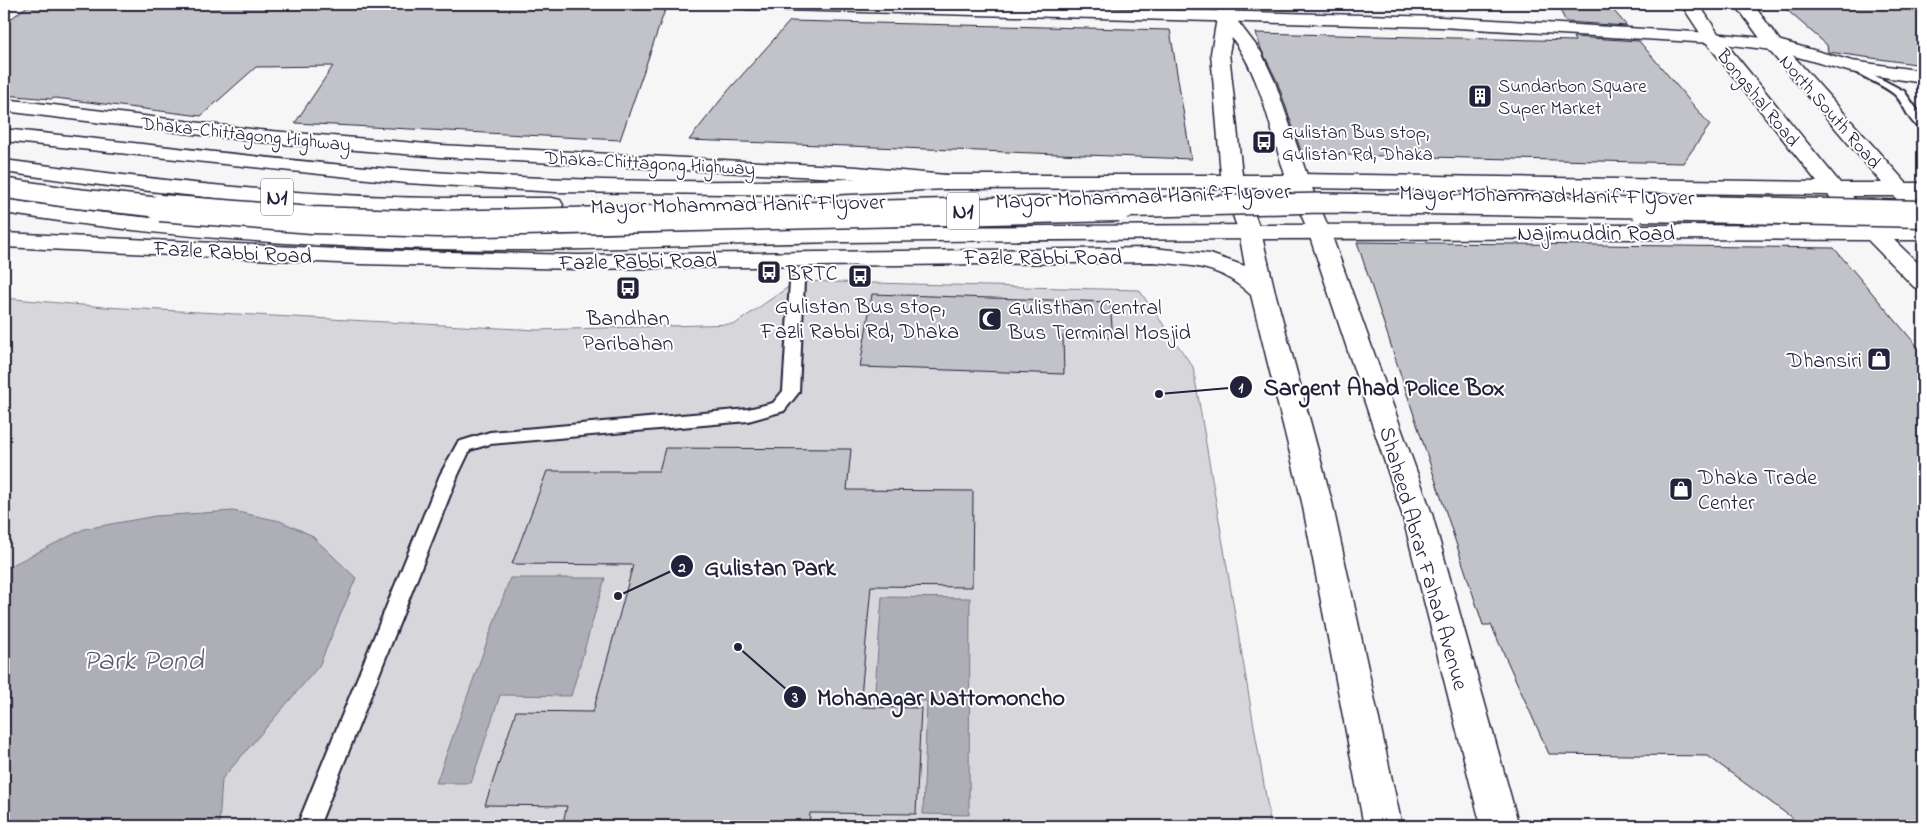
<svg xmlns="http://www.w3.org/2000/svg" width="1927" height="830" font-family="'Indie Flower',sans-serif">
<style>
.green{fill:#d7d7db;stroke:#7c7c8b}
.water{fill:#aeaeb7;stroke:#767685}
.building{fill:#c2c2c9;stroke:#22223b}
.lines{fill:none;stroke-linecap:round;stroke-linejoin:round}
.service-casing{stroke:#22223b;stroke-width:4}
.minor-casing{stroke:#22223b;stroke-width:3}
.tertiary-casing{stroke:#22223b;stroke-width:3}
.secondary-casing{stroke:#22223b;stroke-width:3}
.primary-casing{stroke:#22223b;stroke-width:3}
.trunk-casing{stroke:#22223b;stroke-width:3}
.motorway-casing{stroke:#22223b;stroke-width:3}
.service{fill:#fff;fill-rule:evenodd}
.minor{fill:#fff;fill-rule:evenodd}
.tertiary{fill:#fff;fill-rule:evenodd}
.secondary{fill:#fff;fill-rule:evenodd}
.primary{fill:#fff;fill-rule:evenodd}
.trunk{fill:#fff;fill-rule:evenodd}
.motorway{fill:#fff;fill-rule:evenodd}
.motorway-bridge-far1-casing{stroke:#22223b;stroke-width:22;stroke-linecap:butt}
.motorway-bridge-casing{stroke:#22223b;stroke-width:29;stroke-linecap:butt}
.motorway-bridge-far1{stroke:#fff;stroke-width:19}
.motorway-bridge{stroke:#fff;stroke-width:26}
.labels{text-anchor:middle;stroke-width:4;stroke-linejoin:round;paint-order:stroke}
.far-poi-label{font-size:19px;fill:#22223b;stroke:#fff;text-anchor:start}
.far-street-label{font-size:19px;fill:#22223b;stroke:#fff}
.shield{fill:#fff;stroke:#646476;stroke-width:1}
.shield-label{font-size:21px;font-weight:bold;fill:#22223b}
.street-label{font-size:22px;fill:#22223b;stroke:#fff}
.poi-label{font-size:22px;fill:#22223b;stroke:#fff;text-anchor:start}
.near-water-label{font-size:29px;font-style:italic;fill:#5a5a6d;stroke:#fff}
.leader{fill:none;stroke:#22223b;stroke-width:2}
.callout-dot{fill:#22223b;stroke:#fff;stroke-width:2}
.mark-label{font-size:15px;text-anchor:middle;font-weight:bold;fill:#fff}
.callout-label{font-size:24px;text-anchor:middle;font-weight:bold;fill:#22223b;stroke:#fff;stroke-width:4;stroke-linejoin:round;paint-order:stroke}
</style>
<rect width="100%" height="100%" fill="#f6f6f7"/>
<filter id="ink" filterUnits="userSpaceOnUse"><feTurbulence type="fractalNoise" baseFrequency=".02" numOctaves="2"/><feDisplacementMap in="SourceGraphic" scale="10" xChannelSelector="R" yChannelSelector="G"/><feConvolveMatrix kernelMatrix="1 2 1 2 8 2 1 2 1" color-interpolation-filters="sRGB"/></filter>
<g filter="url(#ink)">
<polygon class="green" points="797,281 1139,290 1193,367 1271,826 4,826 4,298 104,307 537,330 735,324"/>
<g class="water">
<polygon points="233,511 280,521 311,535 356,578 319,666 222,779 219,826 4,826 4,569 84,529 155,516"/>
<polygon points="510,578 605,578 571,696 500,695 471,783 436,783"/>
<polygon points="882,597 970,598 969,815 923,814 927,701 874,701"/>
</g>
<g class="building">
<polygon points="131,4 667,4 620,140 295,123 333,66 256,67 201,116 55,98 51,99 4,95 4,24 29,5 128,6"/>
<polygon points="1557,4 1608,4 1627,26 1566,22"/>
<polygon points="1780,4 1910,4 1923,14 1923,65 1828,52 1827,45"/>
<polygon points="790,21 1170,30 1191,159 689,140 727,92"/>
<polygon points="1256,33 1575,41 1573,37 1639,41 1710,125 1683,163 1302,154 1277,81 1261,49"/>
<polygon points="1357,242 1834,248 1923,353 1923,826 1803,826 1708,756 1549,754 1491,625 1483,625"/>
<polygon points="872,294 1110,302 1113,338 1063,336 1064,374 860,367"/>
<polygon points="665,448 851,449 847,490 973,491 972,587 871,586 860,707 921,708 916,814 810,813 809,826 562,826 567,806 485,805 516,711 593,712 633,565 512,564 547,471 659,471"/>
</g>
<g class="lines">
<g class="service-casing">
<g id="service">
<path d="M1851 63 1904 91 1923 118V129C1909 125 1905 105 1896 96 1888 87 1859 75 1847 68L1845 66 1847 64Z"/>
<polygon points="797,276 802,278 804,281 799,392 784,411 748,421 490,444 470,450 458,475 319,826 297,826 440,475 458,442 490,432 748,409 773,403 783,391 790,281 792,278"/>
</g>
</g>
<g class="minor-casing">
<polygon id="minor" points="1712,33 1774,39 1852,61 1923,71 1923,83 1851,72 1773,50 1706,42 1703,38 1706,34"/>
</g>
<g class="tertiary-casing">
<polygon id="tertiary" points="738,4 940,4 1441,17 1712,33 1718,34 1721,38 1718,42 1712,43 1441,27 747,9 741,8"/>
</g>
<g class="secondary-casing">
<polygon id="secondary" points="1217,4 1235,4 1235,18 1232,22 1226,23 1220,22 1217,18"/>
</g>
<g class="primary-casing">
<g id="primary">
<path d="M1226 13 1232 14 1261 52 1275 82 1309 181 1330 231 1432 514 1519 826H1481L1402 514 1308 231 1290 188H1245L1261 232 1275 292 1332 502 1402 826H1364L1302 502 1251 295C1219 265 1195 266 1153 262L577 269 360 264 4 247V233L360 250 577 255 1153 248 1210 254 1245 266 1239 232 1223 188 946 189 857 179 440 157 259 142 4 111V99L259 130 440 145 857 167 946 175H1221L1211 53 1217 18 1220 14ZM1232 38C1261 76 1270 129 1285 175H1242L1229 53Z"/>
<polygon points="1900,183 1923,183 1923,197 1892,195 1889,190 1892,185"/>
</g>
</g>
<g class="trunk-casing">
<g id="trunk">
<path d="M1681 4H1699L1719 35 1840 183H1882L1768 49 1735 4H1753L1780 41 1915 193 1918 198 1915 203C1905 205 1900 204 1894 196H1852L1880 226H1923V240H1894L1923 268V290L1914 287 1868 240C1527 238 1186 238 846 242 739 243 633 249 527 250 351 250 177 240 4 213V199C176 226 349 236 524 236 629 235 734 230 840 228 1178 224 1517 224 1855 226L1828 195 1298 188 1290 186 1287 181 1290 176 1298 174 1817 182 1706 42Z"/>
<path d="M4 129C138 143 271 160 405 170 585 184 766 184 946 175L954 177 957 182 954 187 946 189 818 195 556 192 406 183 4 141Z"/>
</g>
</g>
<g class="motorway-casing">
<path id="motorway" d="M4 160C112 174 220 188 328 194 403 199 477 198 552 198L560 200 563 205 560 210C546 213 532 212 518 212 494 212 470 212 446 211 298 210 151 193 4 172Z"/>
</g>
<use href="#service" class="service"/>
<use href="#minor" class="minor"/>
<use href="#tertiary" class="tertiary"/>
<use href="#secondary" class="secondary"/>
<use href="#primary" class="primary"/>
<use href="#trunk" class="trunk"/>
<use href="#motorway" class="motorway"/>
<g class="motorway-bridge-far1-casing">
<g id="motorway-bridge-far1">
<polyline points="4,188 72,198 174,209"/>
<polyline points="1066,209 1323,203 1699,209"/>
</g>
</g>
<g class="motorway-bridge-casing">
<g id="motorway-bridge">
<polyline points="160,208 312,220 439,224 1119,208"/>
<polyline points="1642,208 1923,214"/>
</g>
</g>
<use href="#motorway-bridge-far1" class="motorway-bridge-far1"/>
<use href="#motorway-bridge" class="motorway-bridge"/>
</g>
</g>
<defs>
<g id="building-square" transform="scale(1.25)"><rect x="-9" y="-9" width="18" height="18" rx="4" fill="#22223b" stroke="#fff"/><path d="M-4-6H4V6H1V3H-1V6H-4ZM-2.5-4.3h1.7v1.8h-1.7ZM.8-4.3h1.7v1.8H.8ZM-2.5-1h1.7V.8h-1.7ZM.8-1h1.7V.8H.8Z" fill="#fff"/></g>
<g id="bus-square" transform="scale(1.25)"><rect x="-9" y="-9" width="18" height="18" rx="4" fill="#22223b" stroke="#fff"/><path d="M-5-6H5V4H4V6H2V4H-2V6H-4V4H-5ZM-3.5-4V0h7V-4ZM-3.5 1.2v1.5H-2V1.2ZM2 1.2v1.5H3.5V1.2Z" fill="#fff"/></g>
<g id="mosque-square" transform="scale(1.25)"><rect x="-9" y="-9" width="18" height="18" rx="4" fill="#22223b" stroke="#fff"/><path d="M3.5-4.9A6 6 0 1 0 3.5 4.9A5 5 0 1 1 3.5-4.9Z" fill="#fff"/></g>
<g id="shop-square" transform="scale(1.25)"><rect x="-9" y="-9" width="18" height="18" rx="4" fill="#22223b" stroke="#fff"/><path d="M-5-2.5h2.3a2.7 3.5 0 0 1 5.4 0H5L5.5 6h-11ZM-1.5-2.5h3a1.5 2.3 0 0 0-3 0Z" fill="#fff"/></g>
</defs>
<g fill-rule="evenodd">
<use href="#building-square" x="1480" y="96"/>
<use href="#bus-square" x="1264" y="142"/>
<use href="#bus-square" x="769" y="272"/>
<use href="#bus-square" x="860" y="276"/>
<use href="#bus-square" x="628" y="288"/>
<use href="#mosque-square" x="990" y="319"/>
<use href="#shop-square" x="1879" y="359"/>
<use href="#shop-square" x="1681" y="489"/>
</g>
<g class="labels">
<g class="far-poi-label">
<text x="1498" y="92">Sundarbon Square<tspan x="1498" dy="22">Super Market</tspan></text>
<text x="1282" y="138">Gulistan Bus stop,<tspan x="1282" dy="22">Gulistan Rd, Dhaka</tspan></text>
</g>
<g class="far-street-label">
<text transform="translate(1759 97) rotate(51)" y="7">Bongshal Road</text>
<text transform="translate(1831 111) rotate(49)" y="7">North South Road</text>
<text transform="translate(246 133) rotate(6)" y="7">Dhaka-Chittagong Highway</text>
<text transform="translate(650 162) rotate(3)" y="7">Dhaka-Chittagong Highway</text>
</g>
<g class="shield">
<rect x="261" y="178.5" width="32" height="37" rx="4"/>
<rect x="947" y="192.5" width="32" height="37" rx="4"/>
</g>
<g class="shield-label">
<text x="277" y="204">N1</text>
<text x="963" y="218">N1</text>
</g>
<g class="street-label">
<text transform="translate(1547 194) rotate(1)" y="8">Mayor Mohammad Hanif Flyover</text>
<text transform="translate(1143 195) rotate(-2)" y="8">Mayor Mohammad Hanif Flyover</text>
<text transform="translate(738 203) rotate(-1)" y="8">Mayor Mohammad Hanif Flyover</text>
<text x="1596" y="240">Najimuddin Road</text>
<text transform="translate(233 251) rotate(3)" y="8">Fazle Rabbi Road</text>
<text x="1043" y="264">Fazle Rabbi Road</text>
<text transform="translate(638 260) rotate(-1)" y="8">Fazle Rabbi Road</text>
<text transform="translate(1425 558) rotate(74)" y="8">Shaheed Abrar Fahad Avenue</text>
</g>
<g class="poi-label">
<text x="786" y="280">BRTC</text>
<text x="860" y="313" text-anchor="middle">Gulistan Bus stop,<tspan x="860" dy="25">Fazli Rabbi Rd, Dhaka</tspan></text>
<text x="1008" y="314">Gulisthan Central<tspan x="1008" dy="25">Bus Terminal Mosjid</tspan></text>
<text x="628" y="325" text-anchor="middle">Bandhan<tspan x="628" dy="25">Paribahan</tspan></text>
<text x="1862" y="367" text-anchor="end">Dhansiri</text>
<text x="1698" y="484">Dhaka Trade<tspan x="1698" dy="25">Center</tspan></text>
</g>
<g class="near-water-label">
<text x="143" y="669">Park Pond</text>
</g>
</g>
<path class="leader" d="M1159 394L1241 387M618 596L682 566M738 647L795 697"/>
<g class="callout-dot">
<circle cx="1159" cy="394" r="5"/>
<circle cx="618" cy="596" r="5"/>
<circle cx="738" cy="647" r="5"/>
<circle cx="1241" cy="387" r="12"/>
<circle cx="682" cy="566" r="12"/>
<circle cx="795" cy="697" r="12"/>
</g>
<g class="mark-label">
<text x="1241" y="392">1</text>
<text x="682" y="572">2</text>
<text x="795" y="702">3</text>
</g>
<g class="callout-label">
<text x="1384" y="395">Sargent Ahad Police Box</text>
<text x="770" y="575">Gulistan Park</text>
<text x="941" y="705">Mohanagar Nattomoncho</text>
</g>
<rect width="1927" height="830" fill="none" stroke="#fff" stroke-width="20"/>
<rect x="10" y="10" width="1907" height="810" fill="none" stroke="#22223b" stroke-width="2" filter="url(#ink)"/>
</svg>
